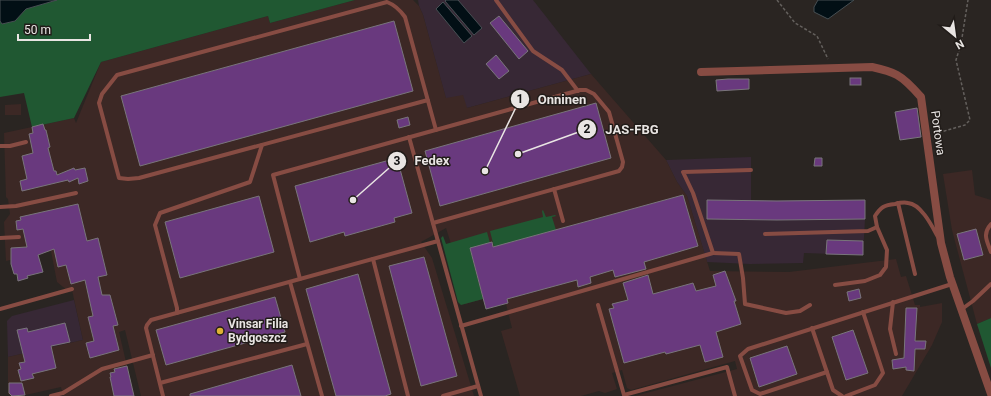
<svg xmlns="http://www.w3.org/2000/svg" width="991" height="396" font-family="Roboto,sans-serif">
<style>
.commercial{fill:#372835}
.industrial{fill:#3c2825}
.green{fill:#205832}
.water{fill:#020f15;stroke:#474f53}
.building{fill:#69397e;stroke:#79757b}
.lines{fill:none;stroke-linecap:round;stroke-linejoin:round}
.path{stroke:#64605d;stroke-width:1.5;stroke-dasharray:3 2;stroke-linecap:butt}
.lane{stroke:#874c43;stroke-width:4}
.street{stroke:#874c43;stroke-width:8}
.poi-dot{fill:#dfb133;stroke:#211c19;stroke-width:1.5}
.labels{text-anchor:middle;stroke-width:3;stroke-linejoin:round;paint-order:stroke}
.street-label{font-size:12px;fill:#e9e5e3;stroke:#211c19}
.poi-label{font-size:12px;font-weight:bold;fill:#e9e5e3;stroke:#211c19;text-anchor:start}
.leader{fill:none;stroke:#e9e5e3;stroke-width:1.5}
.callout-dot{fill:#e9e5e3;stroke:#211c19;stroke-width:1.5}
.mark-label{font-size:12px;text-anchor:middle;font-weight:bold;fill:#111}
.callout-label{font-size:13px;text-anchor:middle;font-weight:bold;fill:#e9e5e3;stroke:#211c19;stroke-width:3;stroke-linejoin:round;paint-order:stroke}
</style>
<rect width="100%" height="100%" fill="#2a2522"/>
<g class="commercial">
<polygon points="418,0 533,0 591,74 467,108 446,99 423,15 419,6"/>
<polygon points="751,157 751,200 865,200 865,219 863,255 804,253 803,263 750,264 707,262 687,196 677,182 666,160"/>
<polygon points="74,300 83,340 8,357 7,321 12,316"/>
</g>
<g class="industrial">
<polygon points="355,0 413,0 419,6 423,15 446,98 463,95 467,108 591,74 666,160 677,182 687,196 710,271 789,272 896,259 901,277 906,276 915,305 920,305 920,307 942,303 942,322 932,345 902,396 635,396 737,369 735,361 631,390 627,388 622,370 612,373 617,389 605,393 599,391 581,396 520,396 501,331 512,328 506,304 486,309 483,299 465,304 451,244 446,228 421,242 432,258 474,396 141,396 125,330 119,332 134,396 63,396 61,387 21,396 12,396 8,394 8,357 83,340 72,290 68,291 57,282 51,251 6,261 4,222 10,214 8,199 6,197 4,133 74,118 76,123 101,62 268,16 270,23"/>
<polygon points="21,104 21,115 5,115 5,105"/>
<polygon points="972,170 975,195 991,200 991,318 977,324 952,230 943,174"/>
</g>
<g class="green">
<polygon points="57,0 355,0 270,23 268,16 101,62 74,118 32,127 24,93 0,97 0,21 2,24 15,21 26,9"/>
<polygon points="543,210 546,217 555,215 556,216 552,217 556,230 494,247 490,231 543,217 542,211"/>
<polygon points="487,232 490,243 470,249 483,299 461,305 458,302 441,238 443,236 446,244"/>
<polygon points="991,318 991,368 977,324"/>
</g>
<g class="water">
<polygon points="0,0 57,0 26,9 15,21 2,24 0,21"/>
<polygon points="446,0 458,0 482,28 474,35 445,1"/>
<polygon points="818,0 854,0 828,19 814,12 814,7"/>
<polygon points="443,2 472,36 464,43 436,9"/>
</g>
<g class="building">
<polygon points="499,16 528,51 519,59 490,23"/>
<polygon points="394,21 413,91 140,166 121,96"/>
<polygon points="496,55 509,71 499,79 486,64"/>
<rect x="850" y="78" width="11" height="7"/>
<polygon points="728,79 749,79 749,89 717,91 716,80"/>
<polygon points="596,103 611,158 440,206 425,151"/>
<polygon points="917,108 921,137 900,140 895,112"/>
<polygon points="408,117 410,125 399,128 397,120"/>
<polygon points="43,124 45,130 46,130 50,147 48,148 54,171 56,171 57,175 74,168 75,170 85,168 88,181 79,184 78,178 69,182 68,180 22,191 20,181 27,179 22,156 33,153 29,134 33,133 32,127"/>
<polygon points="397,158 412,213 394,218 395,222 345,236 344,232 310,242 295,186"/>
<polygon points="815,158 822,158 822,166 814,166"/>
<polygon points="683,195 698,246 644,262 646,269 615,277 613,270 590,277 591,283 578,287 577,280 507,299 508,303 486,309 470,248 492,242 493,247"/>
<polygon points="259,196 274,252 180,278 165,222"/>
<polygon points="707,200 777,201 865,200 865,219 777,220 707,219"/>
<polygon points="78,204 87,241 98,238 107,275 98,277 102,295 110,295 118,325 113,326 119,350 90,358 86,343 94,341 88,317 93,316 85,280 71,284 66,265 58,267 54,249 38,255 43,272 27,276 28,278 18,281 17,274 14,274 11,264 11,248 27,247 23,229 17,230 16,221 21,220 20,217"/>
<polygon points="976,229 983,255 964,260 957,234"/>
<polygon points="827,240 863,241 863,255 826,254"/>
<polygon points="424,257 457,376 421,386 389,266"/>
<polygon points="725,271 736,301 734,301 741,324 716,332 723,357 705,362 700,345 666,354 665,352 624,363 609,309 614,308 612,304 628,300 623,283 648,275 653,294 693,283 696,291 716,286 713,275"/>
<polygon points="358,274 391,394 385,396 336,396 306,289"/>
<polygon points="859,289 861,298 849,301 847,292"/>
<polygon points="275,297 285,332 166,365 156,330"/>
<polygon points="906,308 917,308 915,341 926,341 925,349 915,349 914,371 906,370 906,367 893,369 892,360 904,358"/>
<polygon points="65,323 70,342 51,346 56,368 32,374 34,378 21,381 18,370 21,369 19,363 25,362 17,330 27,328 28,332"/>
<polygon points="853,330 868,373 846,380 832,337"/>
<polygon points="787,346 797,374 759,387 750,358"/>
<polygon points="292,365 301,396 190,396 190,394"/>
<polygon points="127,366 134,396 114,396 110,377 111,377 110,373 115,372 114,369"/>
<polygon points="9,383 22,383 25,395 12,396 9,393"/>
</g>
<g class="lines">
<g class="path">
<polyline points="777,0 795,23 817,36 828,59"/>
<polyline points="934,134 965,125 970,120 956,60 961,44 968,0"/>
</g>
<g class="lane">
<polyline points="496,0 533,51 562,70 578,91"/>
<path d="M428 100 139 178 128 179 119 178 99 103 102 94 117 75 387 2C395 5 400 10 405 17L436 130"/>
<polyline points="409,137 481,396"/>
<polyline points="0,146 10,146 26,142"/>
<polyline points="554,189 563,221"/>
<polyline points="898,203 915,274"/>
<polyline points="0,207 16,206 76,193"/>
<path d="M991 224C982 234 987 241 991 252"/>
<polyline points="765,234 868,231 877,227"/>
<polyline points="0,238 19,237"/>
<polyline points="713,253 739,254 743,278 745,304 786,313 800,311 810,305"/>
<polyline points="373,259 408,396"/>
<polyline points="300,279 273,175 580,90 586,90 594,94 609,112 623,162 622,167 619,171 433,223"/>
<polyline points="290,282 322,396"/>
<path d="M835 285 865 281 880 275 886 267 887 250 877 227 875 216C881 207 884 205 895 204 899 203 904 202 908 203 921 204 932 226 938 237"/>
<polyline points="893,302 890,329 896,354"/>
<polyline points="598,305 624,395 727,367 735,396"/>
<polyline points="0,309 72,289"/>
<polyline points="962,309 973,301 991,284"/>
<polyline points="177,313 177,308 155,225 160,213 250,182 262,145"/>
<polyline points="461,326 713,253 693,193 683,172 751,170"/>
<polyline points="812,328 833,390 842,396"/>
<polyline points="827,372 760,394 752,390 740,356 748,349 952,284"/>
<polyline points="160,383 307,344"/>
<polyline points="51,396 63,393 102,369 153,355"/>
<polyline points="163,396 146,328 147,325 151,320 438,241"/>
<polyline points="443,396 478,386"/>
<polyline points="846,396 875,385 883,373 863,312"/>
</g>
<path class="street" d="M701 72 872 67C881 69 890 71 897 75 906 80 914 89 921 97L941 243 950 277 991 394"/>
</g>
<circle class="poi-dot" cx="220" cy="331" r="4"/>
<g class="labels">
<g class="street-label">
<text transform="translate(938 133) rotate(82)" y="4">Portowa</text>
</g>
<g class="poi-label">
<text x="228" y="328">Vinsar Filia<tspan x="228" dy="14">Bydgoszcz</tspan></text>
</g>
</g>
<path class="leader" d="M485 171L520 99M518 154L587 129M353 200L397 161"/>
<g class="callout-dot">
<circle cx="485" cy="171" r="4"/>
<circle cx="518" cy="154" r="4"/>
<circle cx="353" cy="200" r="4"/>
<circle cx="520" cy="99" r="10"/>
<circle cx="587" cy="129" r="10"/>
<circle cx="397" cy="161" r="10"/>
</g>
<g class="mark-label">
<text x="520" y="103">1</text>
<text x="587" y="133">2</text>
<text x="397" y="165">3</text>
</g>
<g class="callout-label">
<text x="562" y="104">Onninen</text>
<text x="632" y="134">JAS-FBG</text>
<text x="432" y="165">Fedex</text>
</g>
<g transform="translate(955 36) rotate(151)" stroke="#211c19" stroke-width="3" paint-order="stroke">
<path d="M0-3L7 15L0 10L-7 15Z" fill="#e9e5e3"/>
<text y="-6" font-size="11" font-weight="bold" text-anchor="middle" fill="#e9e5e3">N</text>
</g>
<path d="M18 34v6h72v-6" fill="none" stroke="#e9e5e3" stroke-width="2"/>
<text x="24" y="34" font-size="12" fill="#e9e5e3" stroke="#211c19" stroke-width="3" paint-order="stroke">50 m</text>
</svg>
